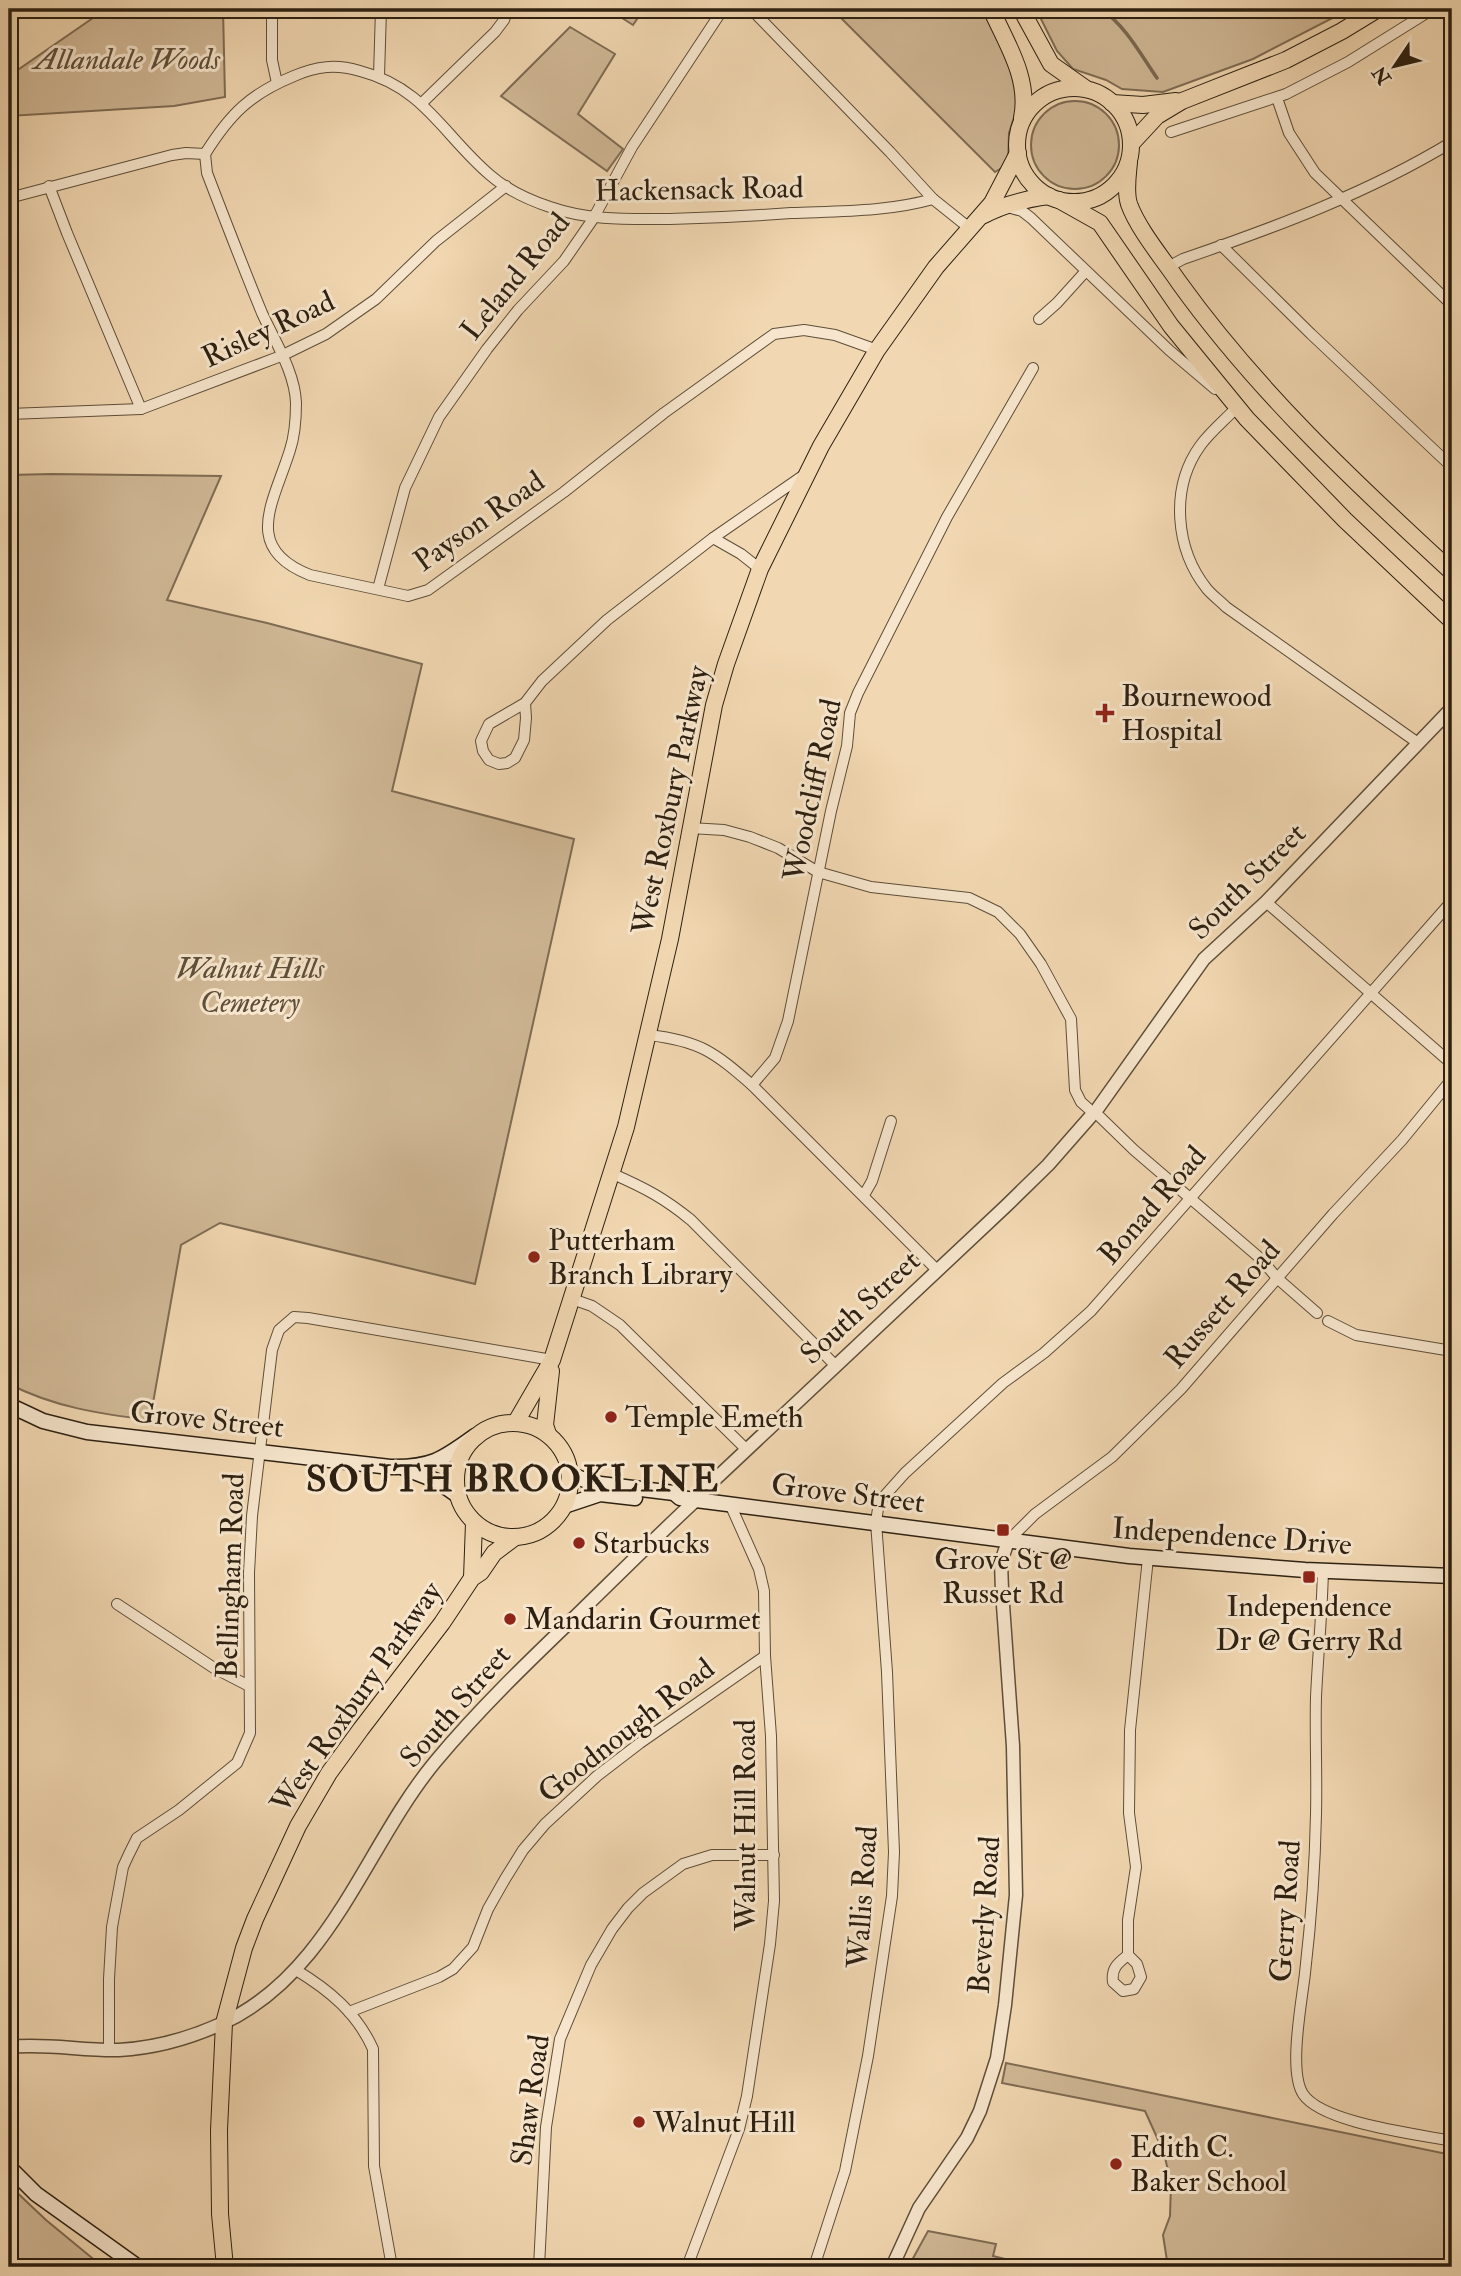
<svg xmlns="http://www.w3.org/2000/svg" width="1461" height="2276" font-family="'IM FELL Double Pica',serif">
<style>
.green{fill:#d1b997;stroke:#7f6c54;stroke-width:2}
.lines{fill:none;stroke-linecap:round;stroke-linejoin:round}
.stream{stroke:#7b6951;stroke-width:3.5}
.minor-casing{stroke:#5e4e39;stroke-width:12}
.tertiary-casing{stroke:#5e4e39;stroke-width:15}
.secondary-casing{stroke:#2d2011;stroke-width:17}
.primary-casing{stroke:#2d2011;stroke-width:18}
.trunk-casing{stroke:#2d2011;stroke-width:18}
.minor{stroke:#f7e6cd;stroke-width:10}
.tertiary{stroke:#f7e6cd;stroke-width:12}
.secondary{stroke:#f7e6cd;stroke-width:14}
.primary{stroke:#f2d8b2;stroke-width:16}
.trunk{stroke:#f2d8b2;stroke-width:16}
.poi-dot{fill:#8f2418;stroke:#f7e6cd;stroke-width:2.5}
.labels{text-anchor:middle;stroke-width:6;stroke-linejoin:round;paint-order:stroke}
.park-label{font-size:30px;font-style:italic;fill:#5e4e39;stroke:#f7e6cd}
.street-label{font-size:30px;fill:#2d2011;stroke:#f7e6cd}
.poi-label{font-size:30px;fill:#2d2011;stroke:#f7e6cd;text-anchor:start}
.district-label{font-size:37px;font-weight:bold;letter-spacing:2px;fill:#2d2011;stroke:#f7e6cd}
</style>
<rect width="100%" height="100%" fill="#f2d8b2"/>
<filter id="stains"><feTurbulence type="fractalNoise" baseFrequency=".00286" numOctaves="4"/><feColorMatrix values="0 0 0 0 .2 0 0 0 0 .09 0 0 0 0 .02 0 0 0 .5 -.17"/></filter>
<radialGradient id="worn" r=".72"><stop offset=".6" stop-color="#630" stop-opacity="0"/><stop offset="1" stop-color="#630" stop-opacity=".3"/></radialGradient>
<g class="green">
<polygon points="106,9 223,9 225,97 174,106 9,116 9,76"/>
<polygon points="608,9 644,9 633,25"/>
<polygon points="832,9 982,9 1016,76 1018,105 1009,133 1008,164 995,172"/>
<polygon points="1036,9 1350,9 1253,59 1163,92 1122,89 1106,80 1073,69 1057,51"/>
<polygon points="570,27 615,54 578,114 623,149 607,171 501,96"/>
<circle cx="1075" cy="145" r="44"/>
<path d="M52 474 221 476 167 600 267 623 422 664 392 791 574 839 475 1284 220 1223 181 1245 150 1420C100 1414 54 1407 9 1384V475Z"/>
<polygon points="1006,2063 1452,2155 1452,2267 1168,2267 1163,2235 1170,2216 1171,2184 1164,2153 1145,2111 1002,2083"/>
<polygon points="9,2185 46,2220 103,2267 9,2267"/>
<polygon points="928,2231 996,2244 993,2256 1037,2267 915,2267 912,2260"/>
</g>
<g class="lines">
<path class="stream" d="M1101 9C1125 25 1141 55 1157 78"/>
<g class="minor-casing">
<g id="minor">
<polyline points="272,9 272,60 277,83"/>
<polyline points="751,9 890,152 933,199 968,227"/>
<polyline points="379,76 381,9"/>
<polyline points="1277,98 1289,133 1315,173 1452,305"/>
<polyline points="422,103 495,32 504,20 508,9"/>
<polyline points="1171,132 1286,94 1348,62 1433,9"/>
<path d="M205 154 207 173C225 220 243 267 262 313 274 340 295 372 296 403 296 419 295 435 290 450 274 502 241 548 310 575L408 596 428 590 564 492 664 413 774 334 804 330 835 335 877 350"/>
<polyline points="49,186 67,233 141,409"/>
<path d="M9 198 172 155 186 153 205 154C230 114 250 94 294 76 317 66 336 64 360 71 425 88 443 135 490 175 506 189 529 200 550 207 590 221 629 219 670 219 710 218 751 216 791 213 839 211 887 212 933 199"/>
<polyline points="1007,207 1022,211 1031,218 1169,350 1215,389"/>
<polyline points="1221,245 1311,334 1452,467"/>
<path d="M1168 267 1183 259C1276 227 1368 193 1452 142"/>
<polyline points="1039,319 1057,303 1085,272"/>
<path d="M1235 405 1237 407C1225 420 1210 432 1200 446 1170 488 1175 549 1207 589 1212 595 1220 601 1226 607L1418 743"/>
<polyline points="9,414 141,409 281,356 326,334 376,299 436,241 506,186"/>
<polyline points="713,538 804,475"/>
<polyline points="378,589 405,488 439,417 487,349 518,310 564,261 593,219 632,147 723,9"/>
<polyline points="525,703 526,718 524,740 515,758 507,763 499,764 489,760 483,751 481,741 489,724 525,703 542,681 607,620 713,538 741,554 760,569"/>
<polyline points="690,828 724,830 750,837 778,848 818,872 871,887 969,898 998,912 1020,934 1041,964 1071,1019 1075,1090 1081,1102 1090,1110"/>
<polyline points="1266,902 1452,1064"/>
<path d="M649 1035C700 1041 714 1052 752 1085L937 1270"/>
<polyline points="752,1085 775,1058 788,1021 831,811 847,746 850,713 858,693 947,517 1033,368"/>
<polyline points="1098,1115 1134,1150 1261,1259 1277,1278 1317,1313"/>
<path d="M613 1174C645 1188 664 1198 691 1220L836 1366"/>
<polyline points="864,1195 872,1181 891,1121"/>
<polyline points="572,1299 592,1306 620,1325 747,1450"/>
<polyline points="1328,1321 1356,1335 1452,1351"/>
<polyline points="1008,1541 1035,1514 1112,1457 1181,1389 1333,1214 1402,1140 1452,1079"/>
<path d="M1323 1570C1322 1613 1318 1655 1316 1697 1315 1736 1317 1775 1316 1814 1315 1867 1311 1921 1305 1973 1302 2001 1288 2071 1303 2094 1322 2123 1417 2134 1452 2141"/>
<polyline points="117,1604 214,1668 249,1686"/>
<path d="M1128 1955C1118 1963 1111 1968 1113 1982L1123 1991 1134 1989 1141 1977 1137 1964 1128 1955V1920L1136 1867 1129 1813 1130 1730 1148 1558"/>
<path d="M296 1970C329 1990 357 2013 373 2049L374 2166 392 2267"/>
<polyline points="349,2012 439,1977 453,1969 473,1947 488,1909 505,1879 523,1850 545,1824 597,1776 640,1743 765,1656"/>
<polyline points="109,2050 109,1979 112,1927 123,1867 129,1854 137,1838 179,1810 237,1763 250,1733 249,1573 252,1516 272,1350 279,1330 294,1317 308,1318 552,1360"/>
<polyline points="539,2267 546,2127 560,2039 591,1965 612,1929 628,1908 643,1893 683,1864 712,1855 774,1855"/>
<polyline points="687,2267 739,2129 747,2096 770,1944 774,1901 771,1736 765,1656 764,1591 759,1569 730,1504"/>
<polyline points="814,2267 845,2171 868,2056 892,1896 894,1852 887,1672 876,1522 879,1502 905,1473 1003,1383 1044,1353 1091,1311 1452,901"/>
</g>
</g>
<g class="tertiary-casing">
<g id="tertiary">
<polyline points="1098,1108 1204,959 1266,902 1452,708"/>
<path d="M9 2047C46 2043 83 2051 119 2050 154 2048 190 2038 221 2024 331 1974 364 1848 435 1762 479 1709 529 1661 578 1614 617 1576 656 1537 696 1500L708 1486 1006 1206 1048 1165 1091 1116"/>
<polyline points="892,2267 919,2208 967,2138 980,2111 997,2058 1005,2005 1016,1895 1013,1746 1002,1591 1001,1562 1008,1541"/>
</g>
</g>
<g class="secondary-casing">
<g id="secondary">
<path d="M9 1405 43 1421 87 1432 390 1467C432 1468 443 1459 475 1436"/>
<polyline points="404,1468 437,1481 457,1495"/>
<polyline points="570,1474 592,1483 674,1493 680,1498 696,1500 1129,1556 1305,1570 1452,1576"/>
<polyline points="564,1506 600,1494 635,1498"/>
<polyline points="9,2167 36,2194 138,2267"/>
</g>
</g>
<g class="primary-casing">
<g id="primary">
<polyline points="1112,103 1143,105 1176,101"/>
<polyline points="1131,144 1157,116 1182,101 1286,60 1342,31 1378,9"/>
<path d="M984 215C1005 204 1025 199 1049 196"/>
<polyline points="516,1422 552,1360 626,1127 670,939 714,705 726,664 760,569 821,446 877,350 936,267 992,203 1018,153"/>
<circle cx="513" cy="1480" r="57"/>
<polyline points="548,1434 545,1425 551,1371"/>
<polyline points="472,1578 474,1523"/>
<polyline points="225,2267 220,2214 219,2130 224,2023 244,1948 255,1919 298,1826 329,1773 361,1729 442,1623 472,1578 481,1572 494,1553 514,1538"/>
</g>
</g>
<g class="trunk-casing">
<g id="trunk">
<path d="M991 9C1007 44 1030 79 1022 118"/>
<polyline points="1021,9 1051,64 1085,88"/>
<circle cx="1074" cy="145" r="57"/>
<path d="M1129 162C1128 175 1125 191 1129 204 1138 229 1163 259 1178 281 1256 390 1353 481 1452 572"/>
<polyline points="1059,200 1100,223 1171,326 1247,419 1345,520 1452,621"/>
</g>
</g>
<use href="#minor" class="minor"/>
<use href="#tertiary" class="tertiary"/>
<use href="#secondary" class="secondary"/>
<use href="#primary" class="primary"/>
<use href="#trunk" class="trunk"/>
</g>
<g class="poi-dot">
<path d="M1101.5 702.5h7v7h7v7h-7v7h-7v-7h-7v-7h7z"/>
<circle cx="534" cy="1257" r="7"/>
<circle cx="611" cy="1417" r="7"/>
<rect x="996" y="1523" width="14" height="14" rx="3.5"/>
<circle cx="579" cy="1543" r="7"/>
<rect x="1302" y="1570" width="14" height="14" rx="3.5"/>
<circle cx="510" cy="1619" r="7"/>
<circle cx="639" cy="2122" r="7"/>
<circle cx="1116" cy="2164" r="7"/>
</g>
<g class="labels">
<g class="park-label">
<text x="127" y="69">Allandale Woods</text>
<text x="250" y="978">Walnut Hills<tspan x="250" dy="34">Cemetery</tspan></text>
</g>
<g class="street-label">
<text transform="translate(699 189) rotate(-1)" y="10">Hackensack Road</text>
<text transform="translate(515 276) rotate(-51)" y="10">Leland Road</text>
<text transform="translate(268 329) rotate(-25)" y="10">Risley Road</text>
<text transform="translate(479 521) rotate(-35)" y="10">Payson Road</text>
<text transform="translate(812 790) rotate(-78)" y="10">Woodcliff Road</text>
<text transform="translate(670 800) rotate(-78)" y="10">West Roxbury Parkway</text>
<text transform="translate(1247 881) rotate(-45)" y="10">South Street</text>
<text transform="translate(1152 1205) rotate(-49)" y="10">Bonad Road</text>
<text transform="translate(1222 1304) rotate(-49)" y="10">Russett Road</text>
<text transform="translate(860 1307) rotate(-43)" y="10">South Street</text>
<text transform="translate(207 1419) rotate(6)" y="10">Grove Street</text>
<text transform="translate(848 1493) rotate(7)" y="10">Grove Street</text>
<text transform="translate(1232 1536) rotate(4)" y="10">Independence Drive</text>
<text transform="translate(230 1576) rotate(-88)" y="10">Bellingham Road</text>
<text transform="translate(356 1697) rotate(-55)" y="10">West Roxbury Parkway</text>
<text transform="translate(455 1706) rotate(-49)" y="10">South Street</text>
<text transform="translate(626 1730) rotate(-38)" y="10">Goodnough Road</text>
<text transform="translate(745 1825) rotate(-90)" y="10">Walnut Hill Road</text>
<text transform="translate(862 1897) rotate(-86)" y="10">Wallis Road</text>
<text transform="translate(1285 1911) rotate(-86)" y="10">Gerry Road</text>
<text transform="translate(984 1915) rotate(-86)" y="10">Beverly Road</text>
<text transform="translate(530 2100) rotate(-82)" y="10">Shaw Road</text>
</g>
<g class="poi-label">
<text x="1121" y="706">Bournewood<tspan x="1121" dy="34">Hospital</tspan></text>
<text x="548" y="1250">Putterham<tspan x="548" dy="34">Branch Library</tspan></text>
<text x="625" y="1427">Temple Emeth</text>
<text x="593" y="1553">Starbucks</text>
<text x="1003" y="1569" text-anchor="middle">Grove St @<tspan x="1003" dy="34">Russet Rd</tspan></text>
<text x="1309" y="1616" text-anchor="middle">Independence<tspan x="1309" dy="34">Dr @ Gerry Rd</tspan></text>
<text x="524" y="1629">Mandarin Gourmet</text>
<text x="653" y="2132">Walnut Hill</text>
<text x="1130" y="2157">Edith C.<tspan x="1130" dy="34">Baker School</tspan></text>
</g>
<g class="district-label">
<text x="513" y="1491">SOUTH BROOKLINE</text>
</g>
</g>
<rect width="1461" height="2276" fill="none" stroke="#f2d8b2" stroke-width="35"/>
<rect x="10" y="10" width="1440" height="2255" fill="none" stroke="#2d2011" stroke-width="3.5"/>
<rect x="18" y="18" width="1426" height="2241" fill="none" stroke="#2d2011" stroke-width="2"/>
<g transform="translate(1395 66) rotate(235)" stroke="#f7e6cd" stroke-width="5" paint-order="stroke">
<path d="M0-5L12 26L0 18L-12 26Z" fill="#2d2011"/>
<text y="-10" font-size="19" font-weight="bold" text-anchor="middle" fill="#2d2011">N</text>
</g>
<rect width="100%" height="100%" filter="url(#stains)"/>
<rect width="100%" height="100%" fill="url(#worn)"/>
</svg>
